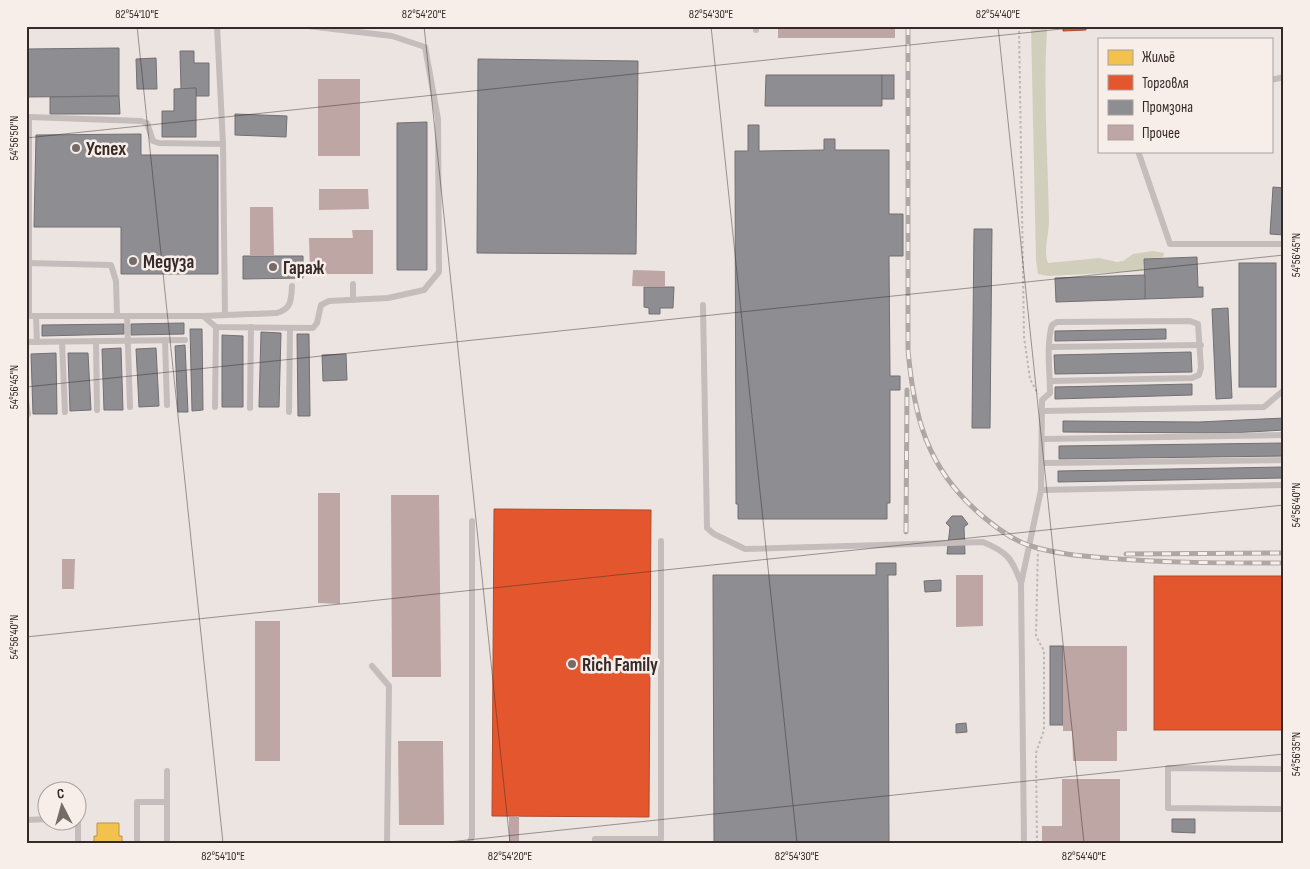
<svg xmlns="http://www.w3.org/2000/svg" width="1310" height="869" font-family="'Sofia Sans Condensed',sans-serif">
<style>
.green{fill:#d1cfbc}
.homes{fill:#f2c14e;stroke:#ba9443}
.shops{fill:#e4572e;stroke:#b04a2c}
.industry{fill:#8d8d92;stroke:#736f72}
.building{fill:#bea6a4}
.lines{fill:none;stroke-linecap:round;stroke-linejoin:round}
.path{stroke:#beb6b3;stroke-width:2;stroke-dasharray:2.5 2.5;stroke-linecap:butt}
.service{stroke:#c5bdbb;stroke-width:6}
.rail-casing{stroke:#ada7a5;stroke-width:5}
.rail{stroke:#f8eee9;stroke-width:3;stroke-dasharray:9;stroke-linecap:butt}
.ticks{fill:none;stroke:#362a29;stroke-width:1;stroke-opacity:0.45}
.poi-dot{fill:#766b69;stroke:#f8eee9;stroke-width:2}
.labels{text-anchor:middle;stroke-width:5;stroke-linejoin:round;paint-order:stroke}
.poi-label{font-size:19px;font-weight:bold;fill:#362a29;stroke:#f8eee9;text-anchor:start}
.neatline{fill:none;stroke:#362a29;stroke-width:2}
.ticks-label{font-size:12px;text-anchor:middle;fill:#362a29}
</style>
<rect width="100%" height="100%" fill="#ece4e1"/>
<path class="green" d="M1031 26H1046L1047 30C1043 94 1048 158 1049 221 1049 235 1043 250 1048 263L1099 258 1117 262 1123 261 1133 254 1153 251 1164 253 1163 257 1144 259 1143 271 1048 276 1038 274 1036 260Z"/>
<polygon class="homes" points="97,823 119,823 119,836 122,836 122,843 94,843 94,836 97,836"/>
<g class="shops">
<polygon points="1063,26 1086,26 1086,30 1063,31"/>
<polygon points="494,509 651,510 649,817 492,816"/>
<rect x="1154" y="576" width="130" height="154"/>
</g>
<g class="industry">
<polygon points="119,48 119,96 26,97 26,49"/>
<polygon points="180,51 194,51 194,63 209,63 209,96 196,96 196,88 181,89"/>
<polygon points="156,58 157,89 137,89 136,59"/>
<polygon points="478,59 638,61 636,254 477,253"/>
<polygon points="766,75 882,75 882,106 765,106"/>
<rect x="882" y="75" width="12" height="24"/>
<polygon points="196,88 196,137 162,137 162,111 174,111 174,89"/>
<polygon points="119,96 120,114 50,114 50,97"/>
<polygon points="235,114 287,116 286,137 235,135"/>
<polygon points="427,122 427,270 397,270 397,123"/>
<polygon points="748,125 759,125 759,151 824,150 824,139 835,139 835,150 889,150 889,214 903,214 903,256 889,256 890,376 900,376 900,390 890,390 890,503 887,503 887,519 738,519 738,504 736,504 735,151 748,151"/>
<polygon points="141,134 141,155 218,155 218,274 121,274 121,227 34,227 36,135"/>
<polygon points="1273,187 1284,188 1284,235 1270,234"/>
<polygon points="974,229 992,229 990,428 972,428"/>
<polygon points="243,256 303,256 303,278 243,279"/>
<polygon points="1197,257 1198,287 1203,287 1203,297 1145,299 1144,259"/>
<rect x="1239" y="263" width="37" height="124"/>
<polygon points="1145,275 1145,299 1056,302 1055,278"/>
<polygon points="644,287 674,287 673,308 660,308 660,314 649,314 649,308 644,307"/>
<polygon points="1228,308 1232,398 1216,399 1212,309"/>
<polygon points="184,323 184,334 131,335 131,324"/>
<polygon points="124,324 124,334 42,336 42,325"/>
<polygon points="190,329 202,329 203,410 192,411"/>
<polygon points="1166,329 1166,339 1055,341 1055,331"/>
<polygon points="261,332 281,333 279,407 259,407"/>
<polygon points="297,334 309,334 310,416 298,416"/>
<polygon points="222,335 243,336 243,407 222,407"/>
<polygon points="185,345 188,412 178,412 175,346"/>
<polygon points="121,348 123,410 104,410 102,349"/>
<polygon points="156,348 159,406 139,407 136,349"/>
<polygon points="1191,352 1192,372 1055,374 1054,355"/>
<polygon points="56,353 57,414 33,414 31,354"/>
<polygon points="68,353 88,353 91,410 70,411"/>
<polygon points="346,354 347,380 323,381 322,355"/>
<polygon points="1192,384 1192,395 1055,399 1055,387"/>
<polygon points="1284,418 1284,430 1232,433 1063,432 1063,421 1199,422"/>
<polygon points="1284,443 1284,456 1059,459 1059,446"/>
<polygon points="1284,467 1284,478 1058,482 1058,471"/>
<polygon points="952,516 962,516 968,524 964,527 965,554 947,554 950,527 946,523"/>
<polygon points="876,563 896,563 896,575 888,575 889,843 714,843 713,575 876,575"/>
<polygon points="941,580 941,591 925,592 924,581"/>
<rect x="1050" y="646" width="13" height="79"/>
<polygon points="966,723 967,732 956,733 956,724"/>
<polygon points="1172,819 1195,819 1195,833 1172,832"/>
</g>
<g class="building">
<rect x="778" y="26" width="117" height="12"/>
<rect x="318" y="79" width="42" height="77"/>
<polygon points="319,189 368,189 369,209 319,210"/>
<polygon points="250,207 273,207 274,256 250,256"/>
<polygon points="352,230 373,230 373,274 310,274 309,238 353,238"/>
<polygon points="633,270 665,271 665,287 632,286"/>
<polygon points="318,493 340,493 340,604 318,603"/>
<polygon points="391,495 439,495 441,677 392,677"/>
<polygon points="62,559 75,559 74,589 62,589"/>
<polygon points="956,575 983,575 983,626 956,627"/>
<rect x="255" y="621" width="25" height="140"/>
<polygon points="1063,646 1127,646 1127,731 1117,731 1117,761 1073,761 1072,731 1063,731"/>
<polygon points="398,741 443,741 444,825 399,825"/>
<polygon points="1062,779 1120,779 1120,843 1042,843 1042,826 1062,826"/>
<polygon points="519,816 519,843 509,843 509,817"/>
</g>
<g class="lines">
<g class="path">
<polyline points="1019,26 1024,337 1030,379 1038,394"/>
<polyline points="1037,843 1036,753 1044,730 1044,651 1036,636 1038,548"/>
</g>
<g class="service">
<polyline points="217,26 223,144"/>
<polyline points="756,26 756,30"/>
<polyline points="1271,80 1284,77"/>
<polyline points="26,117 29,117 29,316"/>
<polyline points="29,117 141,121 147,123 153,141 159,143 223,144 225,315"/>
<polyline points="1138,151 1170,244 1284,244"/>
<polyline points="26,263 111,265 116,281 117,316"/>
<polyline points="353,284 353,300"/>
<path d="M703 305 707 528 714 534 745 549 983 542C1007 552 1012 558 1021 583"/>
<polyline points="26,316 203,316 216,327 313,328 317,323 321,305 329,301 388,298 424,290 439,272 438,119 425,47 392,36 308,26"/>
<polyline points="36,316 37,342"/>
<polyline points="127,316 130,407"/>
<path d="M203 316 277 313C292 308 291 300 292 286"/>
<polyline points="165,340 167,405"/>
<polyline points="96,341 97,410"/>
<polyline points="26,342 185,340"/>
<polyline points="62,342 65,412"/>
<polyline points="1050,347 1201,345"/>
<polyline points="26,400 28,414"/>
<polyline points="215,407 216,327"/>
<polyline points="250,408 251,327"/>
<polyline points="1042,411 1264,407 1284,390"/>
<polyline points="289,412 290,328"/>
<polyline points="1042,439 1284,435"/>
<polyline points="1043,463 1284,460"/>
<polyline points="1041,490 1284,485"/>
<polyline points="372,666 389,686 387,843"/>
<polyline points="1284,769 1168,768 1168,808 1284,809"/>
<polyline points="167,771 167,843"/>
<polyline points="78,819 78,843"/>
<polyline points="26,820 48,819"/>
<polyline points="137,843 137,802 167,802"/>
<polyline points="469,843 472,837 472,521"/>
<polyline points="595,843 595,839 661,839 661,541"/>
<path d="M1024 843 1021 584 1041 490 1042 400 1050 393C1050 372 1046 345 1052 325L1057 322 1190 321 1198 324 1201 368 1199 375 1192 378 1050 381"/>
</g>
<g class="rail-casing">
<g id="rail">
<path d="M908 26V350C914 418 927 468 980 514 994 526 1013 541 1031 546 1056 554 1081 556 1106 558 1165 563 1224 563 1284 563"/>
<polyline points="906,532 907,390"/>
<polyline points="1126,554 1284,553"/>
</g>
</g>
<use href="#rail" class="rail"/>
</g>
<path class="ticks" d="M137 26 223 843M424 26 510 843M711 26 797 843M998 26 1084 843M26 138 1090 26M26 387 1284 255M26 637 1284 505M439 843 1284 754"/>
<g class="poi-dot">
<circle cx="76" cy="148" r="5"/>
<circle cx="133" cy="261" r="5"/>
<circle cx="273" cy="267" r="5"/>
<circle cx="572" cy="664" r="5"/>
</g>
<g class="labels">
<g class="poi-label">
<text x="86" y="155">Успех</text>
<text x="143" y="268">Медуза</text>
<text x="283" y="274">Гараж</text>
<text x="582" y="671">Rich Family</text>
</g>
</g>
<rect width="1310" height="869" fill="none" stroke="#f8eee9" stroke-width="55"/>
<rect x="1098" y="38" width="175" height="115" fill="#f8eee9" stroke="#aaa09c"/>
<rect x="1108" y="50" width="25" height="15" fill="#f2c14e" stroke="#aaa09c"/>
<text x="1142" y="62" font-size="15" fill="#362a29">Жильё</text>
<rect x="1108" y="75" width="25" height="15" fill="#e4572e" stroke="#aaa09c"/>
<text x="1142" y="88" font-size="15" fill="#362a29">Торговля</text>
<rect x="1108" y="100" width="25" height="15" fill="#8d8d92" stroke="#aaa09c"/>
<text x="1142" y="112" font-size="15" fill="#362a29">Промзона</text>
<rect x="1108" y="125" width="25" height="15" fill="#bea6a4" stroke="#aaa09c"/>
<text x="1142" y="138" font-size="15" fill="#362a29">Прочее</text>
<g transform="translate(62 806) rotate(354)"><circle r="24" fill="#f8eee9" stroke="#aaa09c"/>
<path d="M0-4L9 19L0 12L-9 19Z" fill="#766b69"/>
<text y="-8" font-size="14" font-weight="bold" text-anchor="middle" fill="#362a29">С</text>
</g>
<rect x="28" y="28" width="1254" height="814" class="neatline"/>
<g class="ticks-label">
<text x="137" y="18">82°54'10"E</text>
<text x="424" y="18">82°54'20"E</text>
<text x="711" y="18">82°54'30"E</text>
<text x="998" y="18">82°54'40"E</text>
<text transform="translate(14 138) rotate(-90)" y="4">54°56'50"N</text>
<text transform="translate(1296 255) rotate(-90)" y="4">54°56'45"N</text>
<text transform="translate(14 387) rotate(-90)" y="4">54°56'45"N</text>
<text transform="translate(1296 505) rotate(-90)" y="4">54°56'40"N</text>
<text transform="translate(14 637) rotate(-90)" y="4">54°56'40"N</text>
<text transform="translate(1296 754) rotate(-90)" y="4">54°56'35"N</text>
<text x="223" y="860">82°54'10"E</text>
<text x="510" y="860">82°54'20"E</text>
<text x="797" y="860">82°54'30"E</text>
<text x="1084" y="860">82°54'40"E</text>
</g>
</svg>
